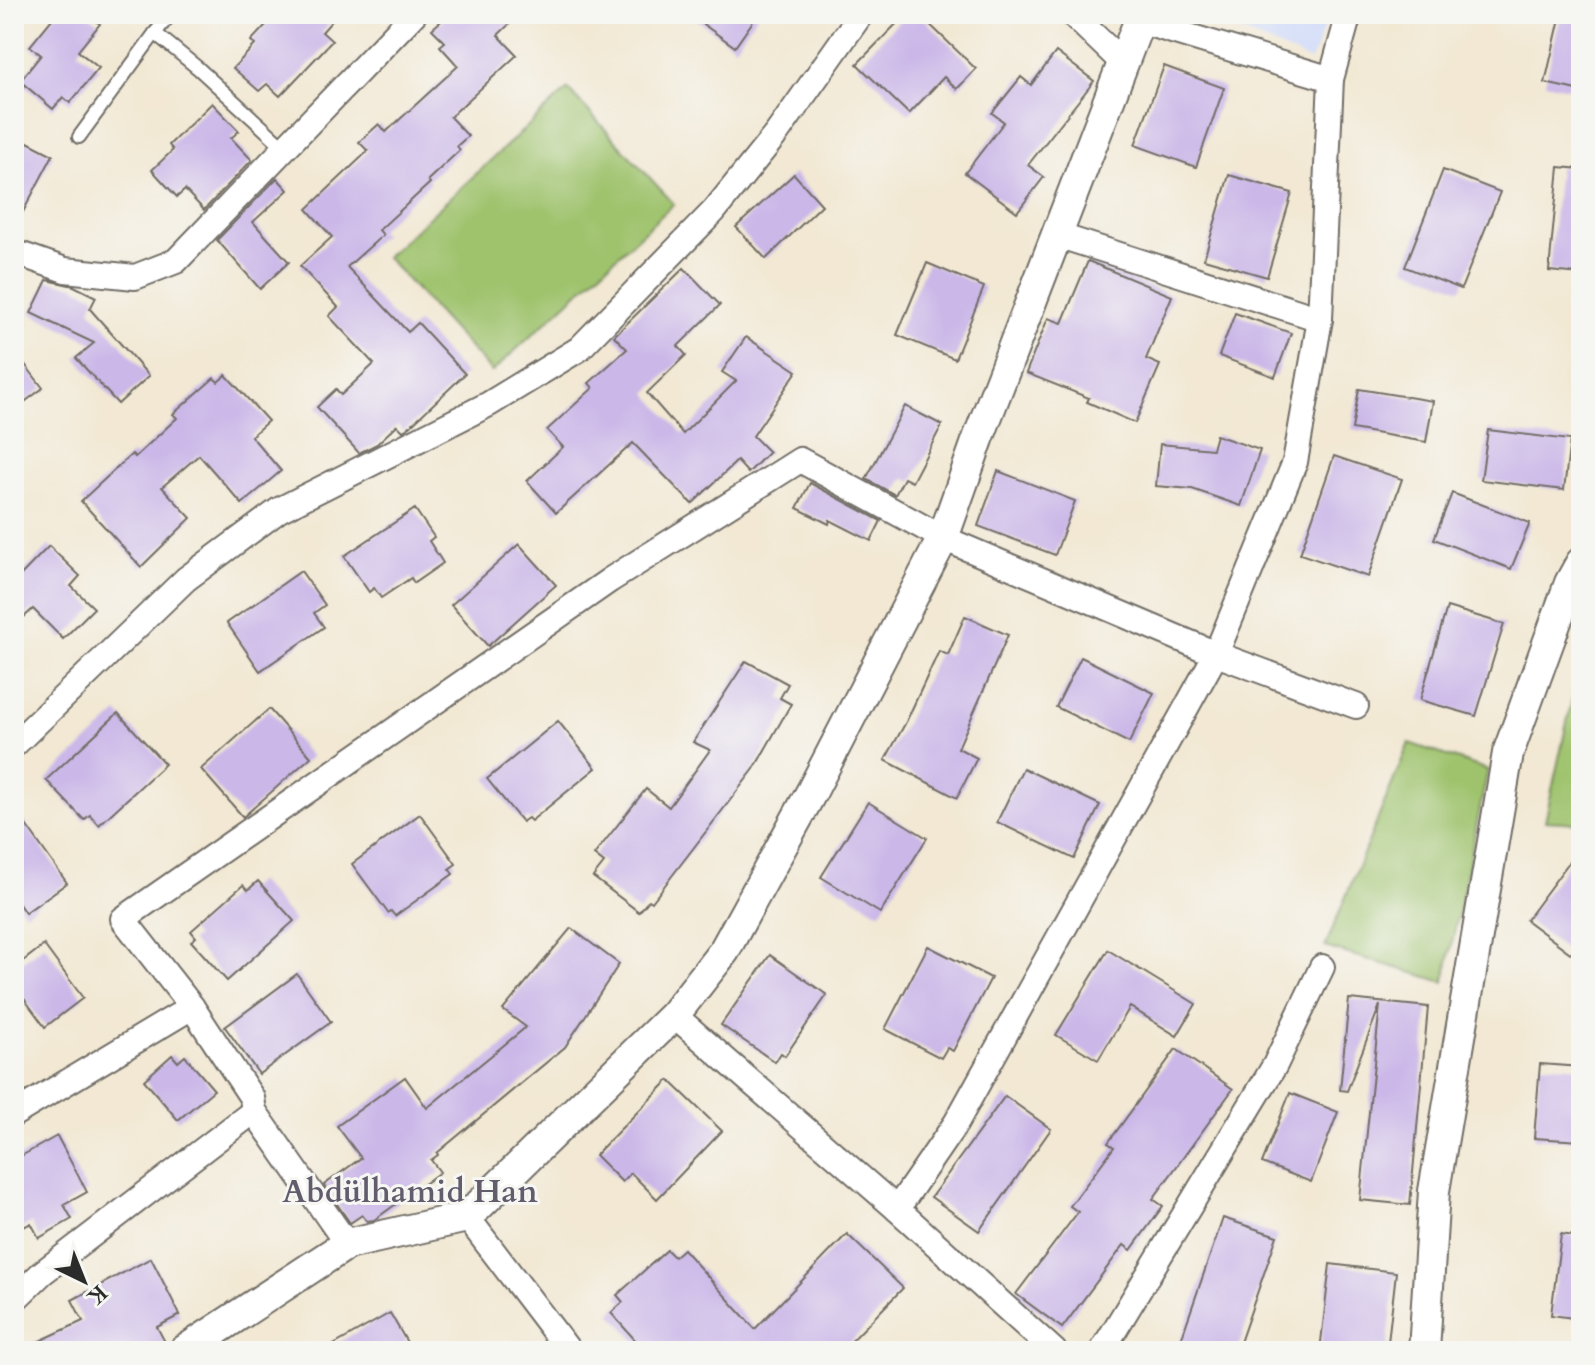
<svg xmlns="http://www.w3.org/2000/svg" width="1595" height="1365" font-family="Cardo,serif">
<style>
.built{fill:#cfdafa}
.green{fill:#9fc36d;stroke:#65774c;stroke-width:2}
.building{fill:#cbb7e8}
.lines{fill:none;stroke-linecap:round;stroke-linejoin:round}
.service-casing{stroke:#716d66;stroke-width:16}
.minor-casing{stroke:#716d66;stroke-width:28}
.tertiary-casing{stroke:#716d66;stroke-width:34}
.service{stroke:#fff;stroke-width:12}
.minor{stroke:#fff;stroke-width:24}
.tertiary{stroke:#fff;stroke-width:30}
.labels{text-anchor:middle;stroke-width:6;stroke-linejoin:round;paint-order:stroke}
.district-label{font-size:32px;font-weight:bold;fill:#635c6d;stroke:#f6f6f2}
</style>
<rect width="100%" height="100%" fill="#f6f6f2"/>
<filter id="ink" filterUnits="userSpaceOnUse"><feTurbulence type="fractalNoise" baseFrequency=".0125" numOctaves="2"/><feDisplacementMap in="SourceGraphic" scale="16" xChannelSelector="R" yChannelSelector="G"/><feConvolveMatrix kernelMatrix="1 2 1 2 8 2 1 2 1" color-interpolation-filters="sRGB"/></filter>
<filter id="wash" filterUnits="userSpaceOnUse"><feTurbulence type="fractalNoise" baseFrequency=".006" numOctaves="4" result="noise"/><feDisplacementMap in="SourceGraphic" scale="32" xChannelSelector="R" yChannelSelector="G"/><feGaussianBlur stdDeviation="1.8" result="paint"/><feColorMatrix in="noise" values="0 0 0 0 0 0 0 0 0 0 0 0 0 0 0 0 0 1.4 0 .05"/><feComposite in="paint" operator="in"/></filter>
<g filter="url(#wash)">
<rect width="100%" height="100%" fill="#f2e8d3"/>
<polygon class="built" points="1202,14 1329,14 1311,61"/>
<g class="green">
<polygon points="568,89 674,204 492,372 386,257"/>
<polygon points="1581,659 1581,823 1545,821"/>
<polygon points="1409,743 1488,770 1444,982 1325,947"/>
</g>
<g id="blocks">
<g class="building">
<polygon points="56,14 87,14 100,24 78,51 99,68 70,103 63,97 53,109 20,81 41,55 30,46"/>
<polygon points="276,14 338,14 322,32 332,41 280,96 267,84 259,91 233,68 255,45 251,41"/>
<polygon points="449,14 520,14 498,35 517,55 450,117 468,136 457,146 460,150 428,180 430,183 379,230 383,235 347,267 408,332 418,323 465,374 408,428 403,431 397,425 377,444 359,453 317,407 336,389 341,395 374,364 329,316 338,307 300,266 332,237 307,209 368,151 359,142 379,124 386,132 458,66 440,46 445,42 432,29"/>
<polygon points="689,14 758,14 735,47"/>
<polygon points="906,14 919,14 976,69 957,89 944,77 909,114 857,64"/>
<polygon points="1561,14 1581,14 1581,91 1545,83"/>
<polygon points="1056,52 1094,81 1028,165 1044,177 1017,212 965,173 1004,122 992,113 1021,77 1031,85"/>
<polygon points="1164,66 1224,88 1196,167 1135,145"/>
<polygon points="212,103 239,131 231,138 252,160 204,210 185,190 177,197 152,170 173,150 169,145"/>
<polygon points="14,135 53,155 14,229"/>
<polygon points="1559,167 1581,169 1581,274 1549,271"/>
<polygon points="1443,170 1500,192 1461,289 1405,267"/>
<polygon points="794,174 822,205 766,259 736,227"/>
<polygon points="1229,175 1292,193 1267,277 1204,259"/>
<polygon points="277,178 288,190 253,222 289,262 260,289 217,240"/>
<polygon points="1088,261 1172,296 1146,359 1160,365 1135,423 1087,402 1089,398 1026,373 1048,318 1062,323"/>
<polygon points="927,263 984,287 955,359 897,335"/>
<polygon points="684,268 720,305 678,346 686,355 647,393 683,434 736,381 722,372 746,337 797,371 753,436 769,452 748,473 737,461 692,504 633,443 556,513 527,481 563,447 547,430 593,388 589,383 627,349 614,336"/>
<polygon points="47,280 74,286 96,297 90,309 149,376 118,404 76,358 94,343 31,313"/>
<polygon points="1235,313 1291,333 1275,377 1219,356"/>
<polygon points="14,350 43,388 14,410"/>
<polygon points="226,375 268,421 251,436 281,471 242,504 199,455 162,487 191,518 141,567 81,501 132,454 135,457 177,418 173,414 214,378 218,382"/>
<polygon points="1359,389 1433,401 1426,442 1352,429"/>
<polygon points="905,406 942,425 912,482 904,478 895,495 866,479"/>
<polygon points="1488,430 1570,440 1564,490 1481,480"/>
<polygon points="1216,435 1260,450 1241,506 1192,489 1156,486 1160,444 1212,449"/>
<polygon points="1334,456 1402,479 1368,577 1300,554"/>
<polygon points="998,471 1075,501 1055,555 978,526"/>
<polygon points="810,483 881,521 871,541 830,520 829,524 797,508"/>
<polygon points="1452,493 1530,523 1511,569 1434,539"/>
<polygon points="415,509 434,537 429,541 443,563 414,583 411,578 381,598 374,588 369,592 344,556"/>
<polygon points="519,544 556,585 488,646 451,605"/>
<polygon points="49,546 80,576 71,586 94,608 63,639 33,609 14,626 14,582"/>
<polygon points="301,571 325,605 314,613 324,627 260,671 227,623"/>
<polygon points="1447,607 1504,624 1476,716 1420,700"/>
<polygon points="965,616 1008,635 958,748 977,758 957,798 885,760 906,722 939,651 948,655"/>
<polygon points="1081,657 1154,693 1129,743 1056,707"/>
<polygon points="746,661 788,684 780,698 791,704 754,769 652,902 649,900 639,912 593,877 604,863 594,855 646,789 669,807 710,750 693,742"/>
<polygon points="269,709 311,757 243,817 201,769"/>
<polygon points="118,713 165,764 99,825 90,815 84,820 46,780"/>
<polygon points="558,721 596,768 531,821 528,818 522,822 487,779"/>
<polygon points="1023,768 1100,805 1074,859 997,822"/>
<polygon points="868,802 927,838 880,913 821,877"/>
<polygon points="14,808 67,883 25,913 14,897"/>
<polygon points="420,814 456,864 449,869 453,874 395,916 391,911 388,913 352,864"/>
<polygon points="1581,846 1581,961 1526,920"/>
<polygon points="258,881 294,921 227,981 191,941 196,937 191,931 243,885 248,890"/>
<polygon points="571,928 619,964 565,1047 437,1153 438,1155 431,1160 440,1172 374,1220 367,1221 362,1215 350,1223 324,1185 361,1158 337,1126 405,1077 427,1108 526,1027 503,1010"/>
<polygon points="44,945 83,998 45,1027 14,985 14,968"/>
<polygon points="928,946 991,978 953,1051 947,1048 941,1058 885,1029"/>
<polygon points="1108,950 1196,1004 1177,1036 1130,1007 1098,1060 1056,1035"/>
<polygon points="770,955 827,995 785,1056 781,1053 775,1062 721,1025"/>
<polygon points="297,974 331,1022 259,1074 225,1027"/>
<polygon points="1349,999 1428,1007 1410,1205 1360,1200 1380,1005 1347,1091 1340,1090"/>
<polygon points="1176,1049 1233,1089 1153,1199 1163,1206 1131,1250 1124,1245 1062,1328 1016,1294 1078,1212 1070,1206 1114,1147 1108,1143"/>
<polygon points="172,1055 178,1062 185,1056 214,1090 178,1120 144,1080"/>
<polygon points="1540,1064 1581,1067 1581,1141 1534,1138"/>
<polygon points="669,1080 722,1131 657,1199 631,1173 622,1182 595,1155"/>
<polygon points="1290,1093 1338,1112 1311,1182 1262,1163"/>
<polygon points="1005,1096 1051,1129 979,1231 931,1197"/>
<polygon points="57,1136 87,1192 64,1205 72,1219 39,1238 31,1223 14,1232 14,1160"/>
<polygon points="1223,1218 1277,1236 1237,1351 1177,1351"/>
<polygon points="847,1234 903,1288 842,1351 645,1351 611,1313 623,1302 617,1295 667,1250 674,1257 683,1249 755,1329"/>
<polygon points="1561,1234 1581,1237 1581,1319 1551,1315"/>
<polygon points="151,1258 180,1315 157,1327 165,1342 147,1351 18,1351 83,1321 72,1300"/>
<polygon points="1330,1264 1396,1272 1387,1351 1320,1351"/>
<polygon points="390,1313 412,1351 323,1351"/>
</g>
</g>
</g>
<g filter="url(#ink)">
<use href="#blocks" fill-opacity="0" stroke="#716d66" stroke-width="2"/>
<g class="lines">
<g class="service-casing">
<g id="service">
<polyline points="171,14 155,33 199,69 286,149"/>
<polyline points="79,137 155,33"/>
</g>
</g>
<g class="minor-casing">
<g id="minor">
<polyline points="1072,14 1124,64"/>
<polyline points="1349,14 1331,79 1320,319 1295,462 1216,654 1356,706"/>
<polyline points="1139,21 1331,79"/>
<polyline points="1057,235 1320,319"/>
<polyline points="14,252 65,270 135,277 176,261 414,14"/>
<polyline points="14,745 186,579 279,510 489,404 579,349 714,211 777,133 861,14"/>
<polyline points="14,1114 192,1007"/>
<polyline points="897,1209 1054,1351"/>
<polyline points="467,1217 569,1351"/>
<polyline points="347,1244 254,1111 252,1098 192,1007 123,919 610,580 800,460 943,538 1216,654 956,1123 897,1209 674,1015"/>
<polyline points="14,1300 42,1273 254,1111"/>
<polyline points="1102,1351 1275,1065 1322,967"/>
</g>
</g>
<g class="tertiary-casing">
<g id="tertiary">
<polyline points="184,1351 347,1244 467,1217 674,1015 724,951 812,791 943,538 978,439 1142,14"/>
<polyline points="1424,1351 1434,1191 1508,753 1570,583 1581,563"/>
</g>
</g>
<use href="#service" class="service"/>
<use href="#minor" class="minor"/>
<use href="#tertiary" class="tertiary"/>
</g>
</g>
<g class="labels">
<g class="district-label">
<text x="410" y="1202">Abdülhamid Han</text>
</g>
</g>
<rect width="1595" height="1365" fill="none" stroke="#f6f6f2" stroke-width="48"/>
<g transform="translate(84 1281) rotate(137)" stroke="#f6f6f2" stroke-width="6" paint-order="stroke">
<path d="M0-6L14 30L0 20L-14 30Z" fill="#2b2b2b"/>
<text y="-12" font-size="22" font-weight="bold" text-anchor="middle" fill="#2b2b2b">K</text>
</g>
</svg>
